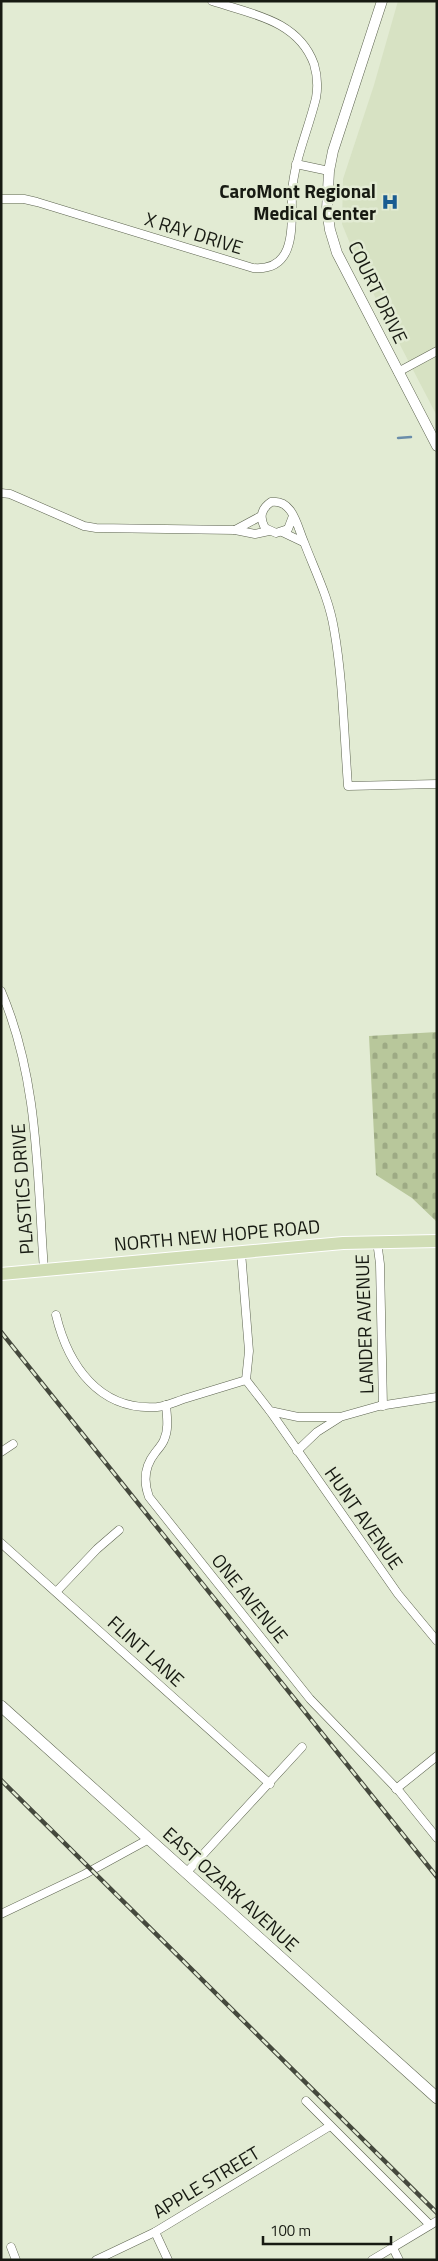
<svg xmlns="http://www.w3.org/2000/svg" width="438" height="2261" font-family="'Titillium Web',sans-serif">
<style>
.built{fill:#d7e2c3}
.cemetery{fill:url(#cemetery-stones)}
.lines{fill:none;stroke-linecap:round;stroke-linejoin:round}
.stream{stroke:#6a8daa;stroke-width:2.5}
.minor-casing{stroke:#5d6450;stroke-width:9}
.tertiary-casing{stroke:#5d6450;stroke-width:11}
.secondary-casing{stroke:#5d6450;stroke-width:12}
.primary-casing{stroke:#fff;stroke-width:14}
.minor{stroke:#fff;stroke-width:8}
.tertiary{stroke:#fff;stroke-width:10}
.secondary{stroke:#fff;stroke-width:11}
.primary{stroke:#d0ddb5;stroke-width:12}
.rail-casing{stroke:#45493d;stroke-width:4.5}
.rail{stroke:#e2ebd3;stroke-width:2.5;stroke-dasharray:8;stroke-linecap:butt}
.labels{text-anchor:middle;stroke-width:5;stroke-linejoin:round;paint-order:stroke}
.poi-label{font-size:19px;font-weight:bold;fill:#171a12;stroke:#e2ebd3;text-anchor:end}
.street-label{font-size:19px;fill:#171a12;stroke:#e2ebd3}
</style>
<defs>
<pattern id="cemetery-stones" width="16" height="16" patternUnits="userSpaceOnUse" patternTransform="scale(1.25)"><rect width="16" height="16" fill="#b8c79b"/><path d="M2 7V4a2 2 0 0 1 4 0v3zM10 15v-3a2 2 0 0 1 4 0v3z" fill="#9daa84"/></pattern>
</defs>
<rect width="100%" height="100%" fill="#e2ebd3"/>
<polygon class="built" points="398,1 437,1 437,416 360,268 342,224 343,179 374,85"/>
<polygon class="cemetery" points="437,1032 437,1222 412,1198 376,1175 369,1036"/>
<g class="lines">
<polyline class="stream" points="398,438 411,437"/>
<g class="minor-casing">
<g id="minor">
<polyline points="296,164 329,171"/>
<path d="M1 199H24L37 202 253 268C298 272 291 223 292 193 294 160 308 131 316 98 318 87 317 74 314 64 298 20 251 14 212 1"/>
<polyline points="398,372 437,351"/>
<polyline points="1,493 10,494 84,526 96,528 235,530 255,534 269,531"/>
<path d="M293 516 288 529 276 533 265 528C259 517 261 509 271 502 293 499 297 526 304 542 315 571 329 598 334 629 343 680 344 734 348 786L437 784"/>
<polyline points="235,530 261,516"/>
<polyline points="282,532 303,542"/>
<path d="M1 991C39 1079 37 1176 44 1270"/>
<polyline points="377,1241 380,1264 383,1406"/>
<polyline points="241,1252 249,1351 246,1380"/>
<path d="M56 1315C68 1365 99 1411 157 1407 167 1406 177 1401 187 1398 207 1392 226 1386 246 1380"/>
<polyline points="246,1380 270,1411 298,1417 340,1417 379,1406 437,1397"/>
<path d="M166 1405C167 1417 169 1429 164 1440 162 1445 158 1449 155 1453 144 1467 143 1481 149 1497L310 1699 399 1791 437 1838"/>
<polyline points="270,1411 398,1594 437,1641"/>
<polyline points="297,1451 317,1432 339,1418"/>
<polyline points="1,1452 13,1444"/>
<polyline points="1,1543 270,1784"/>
<polyline points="57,1591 97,1549 119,1530"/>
<polyline points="396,1789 437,1756"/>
<polyline points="186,1873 302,1747"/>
<polyline points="1,1914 85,1874 149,1839"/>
<polyline points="306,2101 430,2225"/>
<polyline points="155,2232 168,2260"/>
<polyline points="11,2247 16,2260"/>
<polyline points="393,2248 399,2260"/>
<polyline points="96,2260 155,2232 330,2126"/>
<polyline points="372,2260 437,2221"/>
</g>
</g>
<g class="tertiary-casing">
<polyline id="tertiary" points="382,1 333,151 329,171 327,210 330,230 337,253 437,446"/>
</g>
<g class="secondary-casing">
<polyline id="secondary" points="1,1706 437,2098"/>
</g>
<g class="primary-casing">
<polyline id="primary" points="1,1274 343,1243 437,1241"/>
</g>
<use href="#minor" class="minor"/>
<use href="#tertiary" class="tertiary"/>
<use href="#secondary" class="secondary"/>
<use href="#primary" class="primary"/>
<g class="rail-casing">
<g id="rail">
<polyline points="1,1332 437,1877"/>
<polyline points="1,1780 437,2213"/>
</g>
</g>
<use href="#rail" class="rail"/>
</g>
<defs>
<g id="hospital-bare" transform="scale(1.35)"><path d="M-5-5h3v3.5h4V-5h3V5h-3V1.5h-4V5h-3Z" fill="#195c91" stroke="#e2ebd3" stroke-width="2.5" paint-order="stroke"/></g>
</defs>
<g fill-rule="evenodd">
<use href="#hospital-bare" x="390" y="202"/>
</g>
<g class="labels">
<g class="poi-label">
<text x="376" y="198">CaroMont Regional<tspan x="376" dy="22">Medical Center</tspan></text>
</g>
<g class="street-label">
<text transform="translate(194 233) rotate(17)" y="7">X RAY DRIVE</text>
<text transform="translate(378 292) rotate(64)" y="7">COURT DRIVE</text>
<text transform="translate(22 1189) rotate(-94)" y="7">PLASTICS DRIVE</text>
<text transform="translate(217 1235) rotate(-5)" y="7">NORTH NEW HOPE ROAD</text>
<text transform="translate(364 1324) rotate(-92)" y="7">LANDER AVENUE</text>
<text transform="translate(364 1518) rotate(55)" y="7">HUNT AVENUE</text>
<text transform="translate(250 1598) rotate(51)" y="7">ONE AVENUE</text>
<text transform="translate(146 1651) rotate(42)" y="7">FLINT LANE</text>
<text transform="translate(231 1889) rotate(42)" y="7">EAST OZARK AVENUE</text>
<text transform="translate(206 2182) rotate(-31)" y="7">APPLE STREET</text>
</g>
</g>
<rect width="438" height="2261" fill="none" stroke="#171a12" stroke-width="5"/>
<path d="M263 2236v8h128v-8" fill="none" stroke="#171a12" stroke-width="2.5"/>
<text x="270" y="2236" font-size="15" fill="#171a12" stroke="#e2ebd3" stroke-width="4" paint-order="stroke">100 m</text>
</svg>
